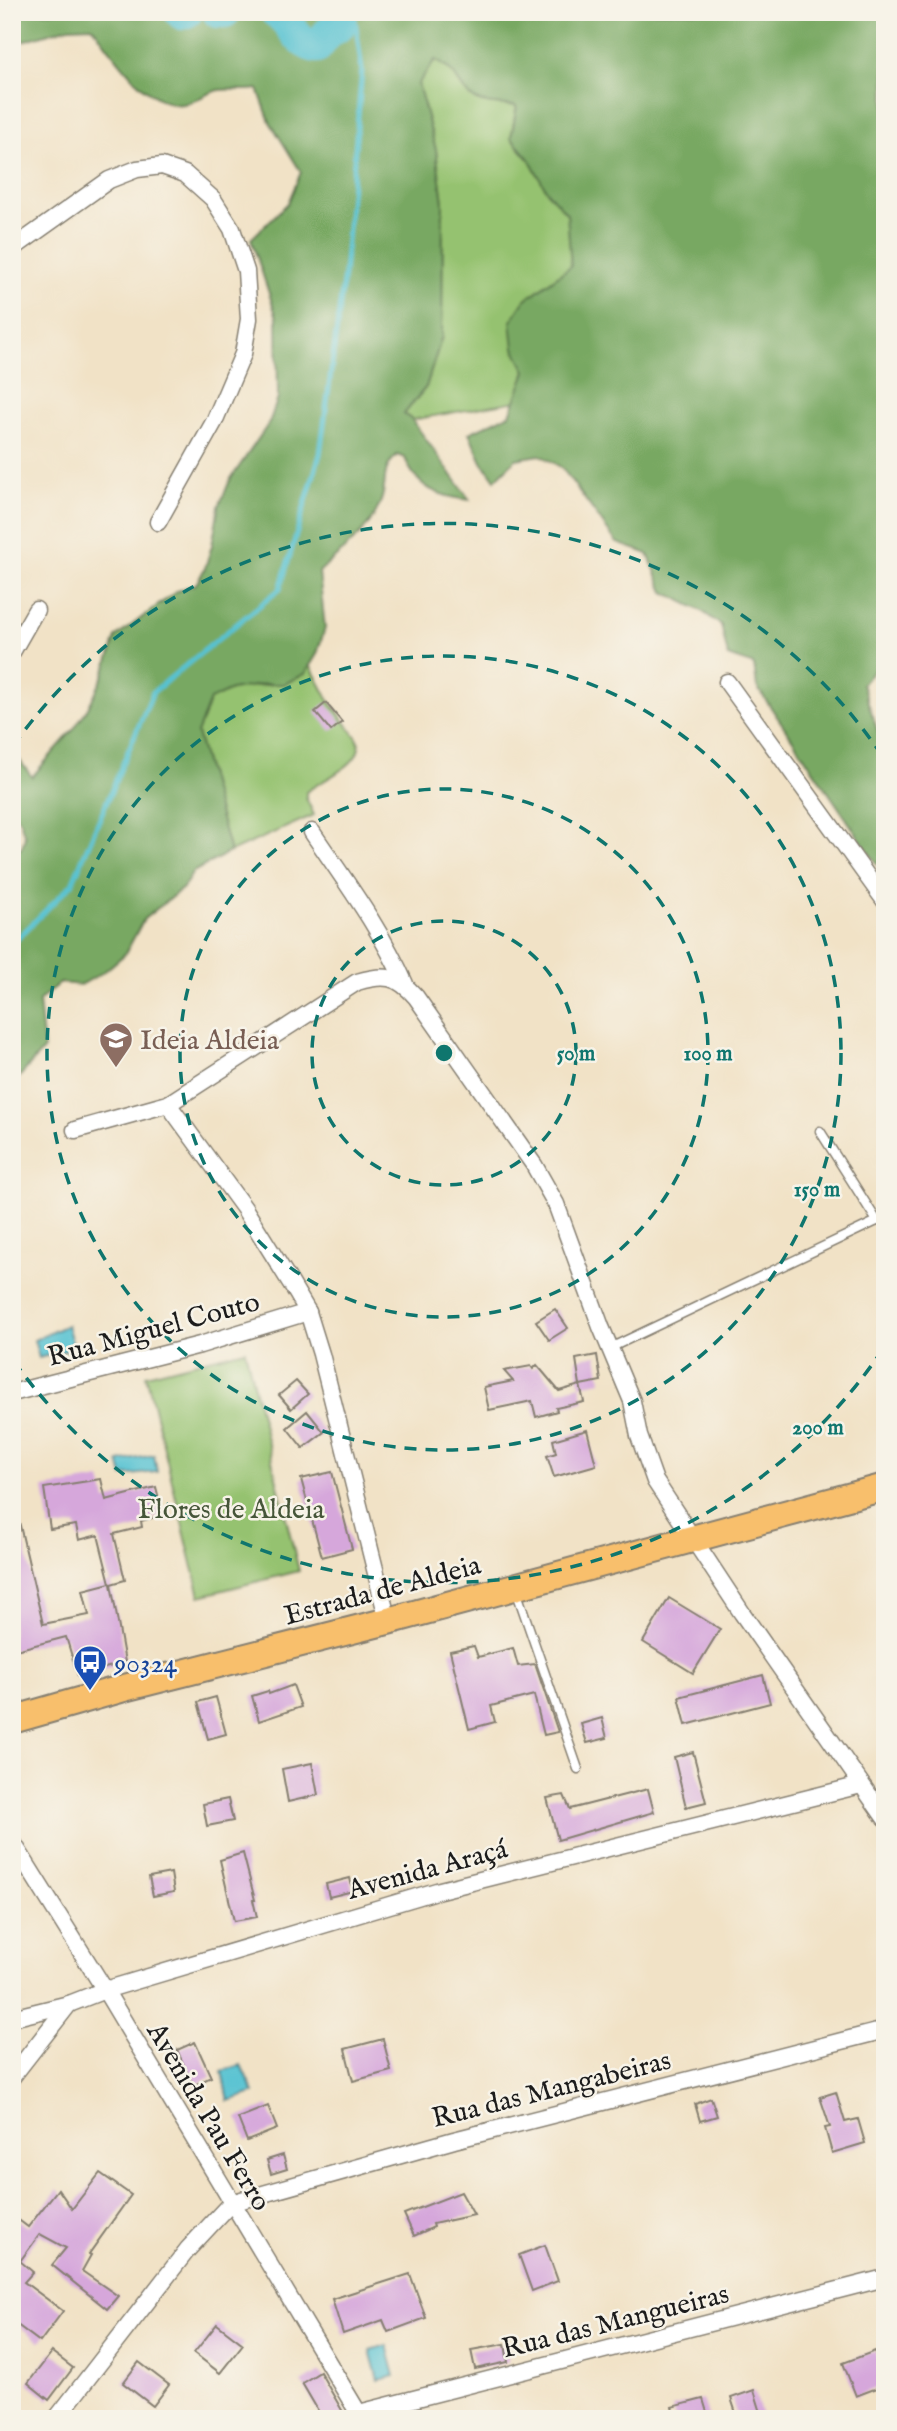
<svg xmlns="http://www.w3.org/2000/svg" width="897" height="2431" font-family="'IM FELL English',serif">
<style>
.green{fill:#95c270;stroke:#586f46;stroke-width:2}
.forest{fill:#78a862;stroke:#4a623f;stroke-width:2}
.water{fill:#57c2d2;stroke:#3a6f77;stroke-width:2}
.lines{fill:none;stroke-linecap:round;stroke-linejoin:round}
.stream{stroke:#57c2d2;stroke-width:5}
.river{stroke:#57c2d2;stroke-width:32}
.building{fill:#d6a7db}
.service-casing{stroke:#867f71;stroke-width:11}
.minor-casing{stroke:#867f71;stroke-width:19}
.primary-casing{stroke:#867f71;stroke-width:30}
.service{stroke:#fff;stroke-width:8}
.minor{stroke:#fff;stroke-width:16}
.primary{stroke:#f8bf6c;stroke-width:26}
.ring{fill:none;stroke:#0f766e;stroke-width:3.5;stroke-dasharray:12 9}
.labels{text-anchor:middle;stroke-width:5;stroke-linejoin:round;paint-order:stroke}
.education-label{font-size:28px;fill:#785e54;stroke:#f7f3e8;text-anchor:start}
.street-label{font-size:28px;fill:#1c1c1c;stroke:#f7f3e8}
.park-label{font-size:28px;fill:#465639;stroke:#f7f3e8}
.transit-label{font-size:28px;fill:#164399;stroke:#f7f3e8;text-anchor:start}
.centre{fill:#0f766e;stroke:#f7f3e8;stroke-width:3.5}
.ring-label{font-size:21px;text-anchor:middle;font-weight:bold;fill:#0f766e;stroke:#f7f3e8;stroke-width:5;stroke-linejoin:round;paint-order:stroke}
</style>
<rect width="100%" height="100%" fill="#f7f3e8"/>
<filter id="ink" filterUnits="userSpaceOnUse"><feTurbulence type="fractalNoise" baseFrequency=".0143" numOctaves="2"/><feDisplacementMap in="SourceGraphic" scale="14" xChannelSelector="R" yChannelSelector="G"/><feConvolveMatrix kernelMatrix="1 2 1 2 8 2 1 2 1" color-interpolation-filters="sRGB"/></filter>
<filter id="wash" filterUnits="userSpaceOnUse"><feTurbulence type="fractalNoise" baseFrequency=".00686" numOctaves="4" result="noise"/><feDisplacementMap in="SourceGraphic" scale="28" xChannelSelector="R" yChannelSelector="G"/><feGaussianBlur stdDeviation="1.57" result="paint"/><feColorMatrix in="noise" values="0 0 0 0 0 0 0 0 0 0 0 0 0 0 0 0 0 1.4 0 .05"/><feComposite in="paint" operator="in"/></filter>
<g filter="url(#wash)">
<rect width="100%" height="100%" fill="#f1e2c6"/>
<g class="green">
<polygon points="435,59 452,69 470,97 492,104 517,105 511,138 530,160 548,193 568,214 571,266 525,300 514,348 526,371 517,401 412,420 404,414 426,387 442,336 443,202 436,150 418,84"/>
<path d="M310 665 328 699 357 738C369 763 322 779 306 792V798L314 815 230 852 197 733 210 699C217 696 224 692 231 690 257 682 294 691 310 665Z"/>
<polygon points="245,1350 299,1571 200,1596 146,1375"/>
</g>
<path class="forest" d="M12 12H885V664L877 667 862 684 885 753V876L757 687 754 665 728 656 721 625 700 610 664 592 648 554 617 543 562 468 540 455 516 459 495 480 482 462 469 433 510 414 526 371 514 348 511 321 525 300 571 266 567 214 548 193 530 160 511 138 517 106C503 104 480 106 469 95 454 80 459 73 435 60L418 84 436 150 443 202 442 336 426 387 404 414 412 420 470 500C439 497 416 488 405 458L397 455C380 471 388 481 381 501 370 532 342 550 319 572L325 628 317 654 305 674 284 684H265L231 690 210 700 197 733 230 852 193 872 183 888 144 919 125 954 105 971 81 985 59 983 39 1001 44 1049 15 1082H12V855L22 847 25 837 20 821 12 811V750L32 777 73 730 88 708 103 677 116 637 177 591 196 584 205 568 212 545 219 506 230 480 269 423 278 398 277 318 251 239 288 203 301 172 270 122 258 89C244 92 233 88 220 90 205 92 191 107 174 104 142 99 111 50 92 26L69 27 20 42 12 41Z"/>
<g class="water">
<polygon points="67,1325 74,1348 39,1358 34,1340"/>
<polygon points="154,1455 157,1472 123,1476 119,1462"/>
<polygon points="241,2065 254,2093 228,2101 222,2071"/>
<polygon points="387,2345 395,2376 378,2380 370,2350"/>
</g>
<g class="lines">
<polyline class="stream" points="12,944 72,884 153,692 280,589 320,454 344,274 362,70 354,12"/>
<g class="river">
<polyline points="180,12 182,14 187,12"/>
<polyline points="218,12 225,12"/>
<path d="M276 12C291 21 297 45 317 47L328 33 339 26 341 12"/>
</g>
</g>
<g id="blocks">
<g class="building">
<polygon points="326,703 342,722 331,731 315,712"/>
<polygon points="555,1309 568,1328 549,1340 536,1321"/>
<polygon points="597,1355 601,1381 580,1385 576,1359"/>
<polygon points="537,1365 559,1391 580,1385 584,1402 556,1408 557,1411 536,1417 532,1401 489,1410 484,1387 513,1381 504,1371 531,1366 533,1369"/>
<polygon points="296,1381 308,1394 291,1409 279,1395"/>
<polygon points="307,1411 324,1432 303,1448 287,1428"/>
<polygon points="587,1430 596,1465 554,1477 547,1456 556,1453 553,1440"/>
<polygon points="332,1472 352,1549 322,1557 301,1479"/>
<polygon points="101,1479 106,1500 156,1487 163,1515 141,1521 142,1527 114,1534 125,1580 111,1584 125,1662 78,1676 66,1637 12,1651 12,1517 18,1517 43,1624 89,1615 83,1590 110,1583 98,1535 79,1540 76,1525 50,1529 44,1488"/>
<polygon points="669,1598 720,1629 693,1673 643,1642"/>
<polygon points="474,1646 478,1657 513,1648 518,1666 535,1664 558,1732 544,1735 534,1695 491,1706 495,1722 469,1729 450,1651"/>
<polygon points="763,1675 770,1703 686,1725 679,1697"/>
<polygon points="293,1685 301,1707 259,1721 252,1696 268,1691 269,1694"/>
<polygon points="216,1697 226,1734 208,1739 198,1702"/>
<polygon points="602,1718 607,1738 587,1743 581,1724"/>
<polygon points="693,1752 706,1802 686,1807 674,1757"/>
<polygon points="312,1763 318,1795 288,1802 282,1769"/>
<polygon points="648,1789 654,1812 558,1840 547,1798 564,1795 570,1809"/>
<polygon points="228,1799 233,1821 207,1826 203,1804"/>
<polygon points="243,1853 255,1900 253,1900 257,1917 234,1921 220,1860"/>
<polygon points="171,1873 174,1892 153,1896 149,1877"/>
<polygon points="350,1878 353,1891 329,1897 326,1884"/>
<polygon points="383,2039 391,2071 353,2081 345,2049"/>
<polygon points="195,2042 211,2077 193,2086 177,2050"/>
<polygon points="836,2092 845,2122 858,2119 865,2143 832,2153 825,2128 830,2127 820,2097"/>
<polygon points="711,2098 717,2116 700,2121 695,2104"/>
<polygon points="268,2106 277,2129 247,2141 238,2118"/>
<polygon points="283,2155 287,2169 271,2174 267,2160"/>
<polygon points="100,2173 131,2195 89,2254 91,2255 82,2271 118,2296 107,2309 52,2265 66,2248 40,2234 20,2261 12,2255 12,2215 28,2227 58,2189 72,2209"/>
<polygon points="461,2192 474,2215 433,2224 434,2227 414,2236 404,2214"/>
<polygon points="545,2245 558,2281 532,2291 519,2255"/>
<polygon points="20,2261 33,2272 24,2282 63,2311 40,2342 12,2321 12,2270"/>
<polygon points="410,2274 426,2318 388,2332 383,2320 343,2334 332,2299"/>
<polygon points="217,2324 243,2344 220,2373 194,2353"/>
<polygon points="505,2344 508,2362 475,2369 471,2350"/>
<polygon points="875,2351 885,2377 885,2385 856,2396 843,2363"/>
<polygon points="52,2352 73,2368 49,2400 28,2383"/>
<polygon points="139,2362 169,2385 153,2406 123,2383"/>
<polygon points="320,2372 347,2419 323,2419 302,2383"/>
<polygon points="754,2390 763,2419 738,2419 731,2398"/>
<polygon points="703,2399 709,2419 675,2419 672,2407"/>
</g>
</g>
</g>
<g filter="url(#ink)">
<use href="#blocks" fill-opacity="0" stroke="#867f71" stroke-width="2"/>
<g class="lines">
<g class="service-casing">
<g id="service">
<polyline points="820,1131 877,1221"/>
<polyline points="610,1348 877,1221 885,1220"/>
<polyline points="516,1590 578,1769"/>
</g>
</g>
<g class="minor-casing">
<g id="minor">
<polyline points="12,249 109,180 137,169 162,166 185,174 213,199 232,229 246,271 249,319 243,354 214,422 158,522"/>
<polyline points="12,652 36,610"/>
<polyline points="727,682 885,901"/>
<path d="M312 832C345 881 381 929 405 984"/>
<polyline points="168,1104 244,1208 292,1285 308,1312 321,1354 388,1621"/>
<path d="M75 1130 168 1104 357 982C384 974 397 975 416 997L534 1165 556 1204 601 1327 632 1401 639 1436 655 1481 742 1613 885 1818"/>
<polyline points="12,1393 200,1345 308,1312"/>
<polyline points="12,1841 105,1990 362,2419"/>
<polyline points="12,2018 69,2004 105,1990 440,1890 861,1785"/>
<polyline points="12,2077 69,2004"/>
<polyline points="359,2413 885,2278"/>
<polyline points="56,2419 188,2249 231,2203 454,2140 885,2030"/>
</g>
</g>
<g class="primary-casing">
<polyline id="primary" points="12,1720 124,1688 388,1621 885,1487"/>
</g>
<use href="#service" class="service"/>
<use href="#minor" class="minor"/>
<use href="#primary" class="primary"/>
</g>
</g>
<g class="ring">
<circle cx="444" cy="1053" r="132"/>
<circle cx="444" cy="1053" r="264"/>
<circle cx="444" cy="1053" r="397"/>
<path d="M883 1349A529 529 0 0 1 13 1360M13 746A529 529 0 0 1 883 757"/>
</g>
<defs>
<g id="school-pin" transform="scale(1.75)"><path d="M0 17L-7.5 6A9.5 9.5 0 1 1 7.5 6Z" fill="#8d6e63" stroke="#f7f3e8"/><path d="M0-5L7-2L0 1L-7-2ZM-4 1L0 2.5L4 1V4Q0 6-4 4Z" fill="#fff"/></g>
<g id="bus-pin" transform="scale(1.75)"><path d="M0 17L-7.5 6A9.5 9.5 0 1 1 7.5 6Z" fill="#1a4fb4" stroke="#f7f3e8"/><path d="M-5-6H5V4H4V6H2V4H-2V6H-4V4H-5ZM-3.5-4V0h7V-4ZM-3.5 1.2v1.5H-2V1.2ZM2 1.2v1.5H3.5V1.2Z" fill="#fff"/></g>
</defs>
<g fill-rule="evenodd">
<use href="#school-pin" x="116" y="1039"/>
<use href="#bus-pin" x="90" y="1662"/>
</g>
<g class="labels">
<g class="education-label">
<text x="140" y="1049">Ideia Aldeia</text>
</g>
<g class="street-label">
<text transform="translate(153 1328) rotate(-15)" y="10">Rua Miguel Couto</text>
<text transform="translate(382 1589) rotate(-15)" y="10">Estrada de Aldeia</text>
<text transform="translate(427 1868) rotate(-15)" y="10">Avenida Araçá</text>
<text transform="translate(551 2088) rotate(-14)" y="10">Rua das Mangabeiras</text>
<text transform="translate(210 2116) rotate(59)" y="10">Avenida Pau Ferro</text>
<text transform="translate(615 2320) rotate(-14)" y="10">Rua das Mangueiras</text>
</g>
<g class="park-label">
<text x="231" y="1518">Flores de Aldeia</text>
</g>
<g class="transit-label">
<text x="114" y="1672">90324</text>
</g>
</g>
<circle cx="444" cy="1053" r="10" class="centre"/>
<g class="ring-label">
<text x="576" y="1060">50 m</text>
<text x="708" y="1060">100 m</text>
<text x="817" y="1196">150 m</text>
<text x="818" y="1434">200 m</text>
</g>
<rect width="897" height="2431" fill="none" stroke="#f7f3e8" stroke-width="42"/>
</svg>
